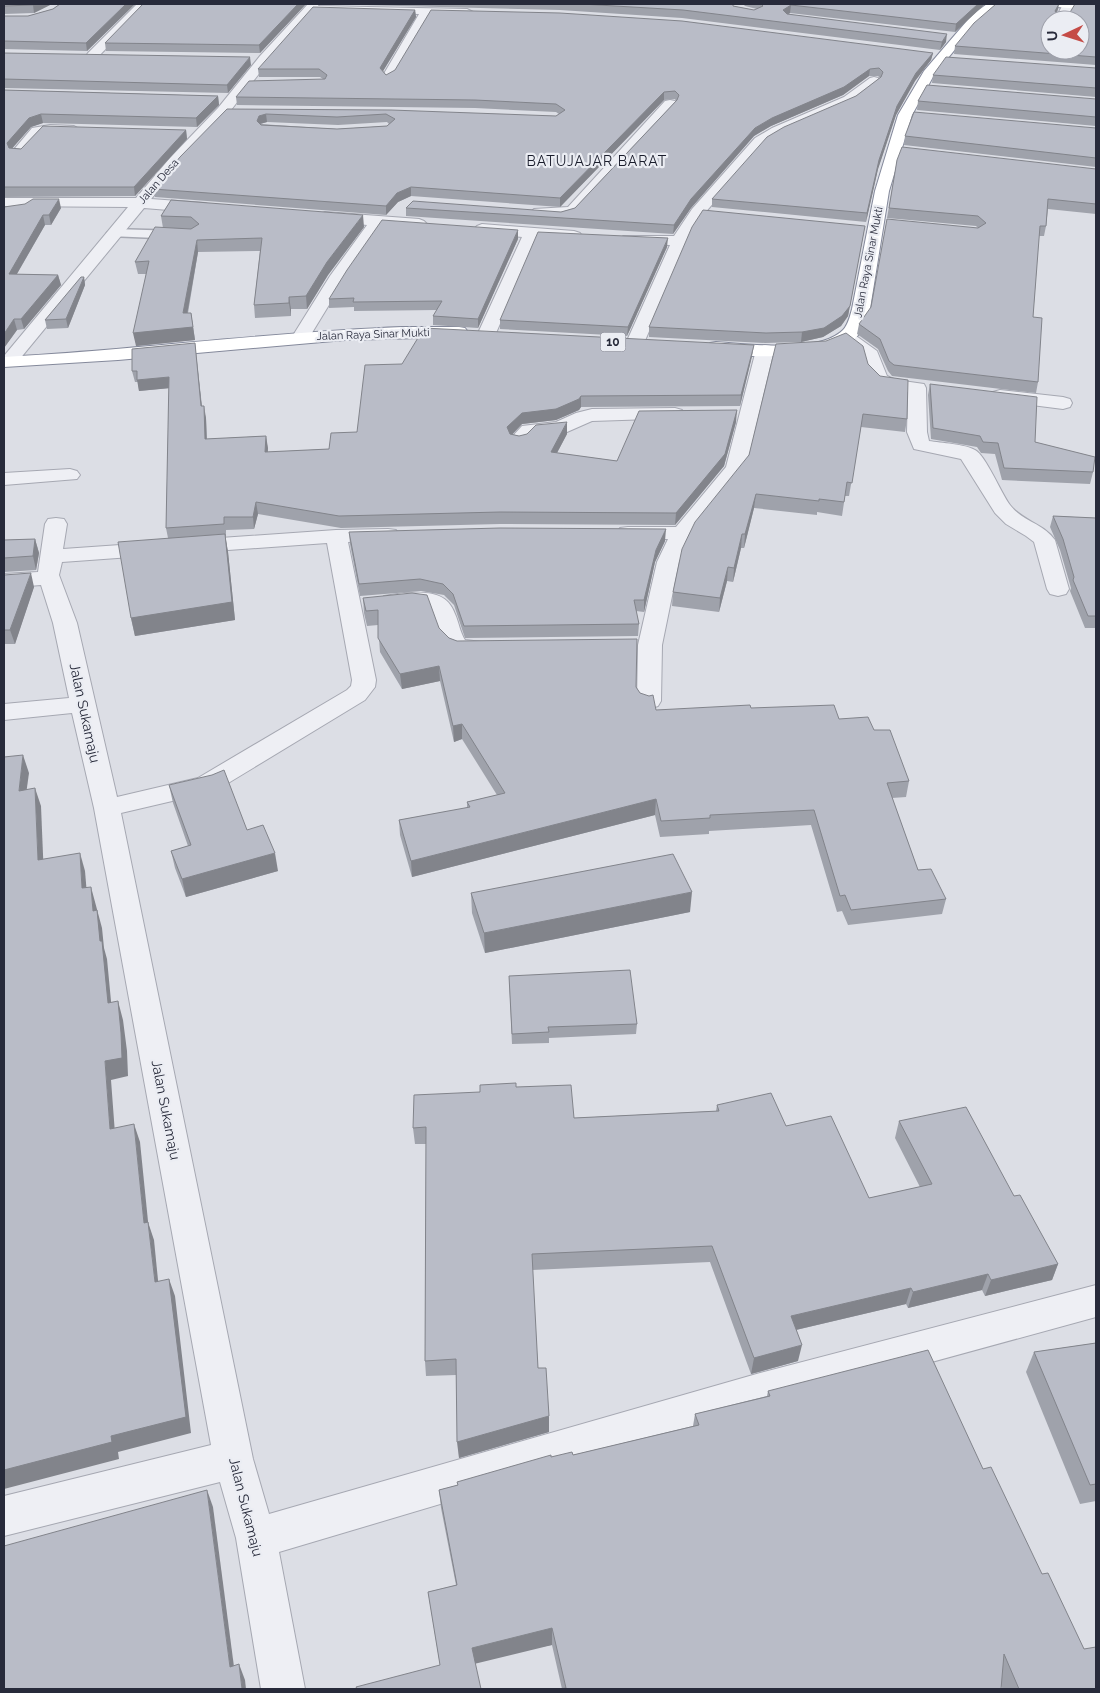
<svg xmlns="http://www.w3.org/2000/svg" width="1100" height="1693" font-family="Raleway,sans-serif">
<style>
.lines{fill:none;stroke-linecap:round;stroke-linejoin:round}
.lane-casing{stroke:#a6a8b2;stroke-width:3}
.street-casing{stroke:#a6a8b2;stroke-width:2}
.highway-casing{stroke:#84899b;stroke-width:2}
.lane{fill:#eeeff4;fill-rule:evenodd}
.street{fill:#eeeff4;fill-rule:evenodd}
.highway{fill:#fff;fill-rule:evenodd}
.wall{fill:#9fa2ab;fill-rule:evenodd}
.shaded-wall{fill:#82848b}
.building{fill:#b9bcc7;stroke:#82848b;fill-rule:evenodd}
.labels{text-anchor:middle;stroke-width:4.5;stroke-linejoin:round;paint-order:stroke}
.far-street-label{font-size:11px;fill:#272a3a;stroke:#ebedf3}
.shield{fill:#ebedf3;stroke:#626472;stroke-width:1}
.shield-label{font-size:12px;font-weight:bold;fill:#272a3a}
.far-quarter-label{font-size:14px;letter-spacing:1px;fill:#191c2b;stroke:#ebedf3}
.street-label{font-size:14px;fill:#272a3a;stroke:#ebedf3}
</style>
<rect width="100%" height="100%" fill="#dcdee5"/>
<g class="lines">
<g class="lane-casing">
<polygon id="lane" points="113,229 180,231 186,235 180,239 109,236 107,233"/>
</g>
<g class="street-casing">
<g id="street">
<polygon points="137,4 149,4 96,59 88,59 86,56 88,53"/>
<polygon points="308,4 319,4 318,6 467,9 473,12 467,15 431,15 394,77 388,81 382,77 419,14 313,12 268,62 228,114 180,164 151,199 205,203 210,205 213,208 210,211 205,213 144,208 14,366 4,366 4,356 128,207 4,206 4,198 136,198 170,158 218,108 260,56"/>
<polygon points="1063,4 1074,5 1067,20 1055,20"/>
<polygon points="874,77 878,78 880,81 878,84 854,103 782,134 765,144 703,215 690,235 644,343 641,347 635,348 629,347 626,343 670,245 629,244 623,242 621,239 623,236 674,236 692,209 755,138 772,128 844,97 870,78"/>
<polygon points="670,100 675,101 677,104 675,107 578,213 565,218 534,215 531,212 534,209 568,207 665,101"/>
<polygon points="50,125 74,126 81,130 74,134 41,134 23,156 13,156 11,153 32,128"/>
<polygon points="325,212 419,219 424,221 427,224 424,227 419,229 382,226 346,277 307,341 301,342 295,341 292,337 330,276 367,225 320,220 317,217 320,214"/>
<polygon points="482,224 574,231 580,233 582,236 580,239 574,241 537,238 496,333 493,337 487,338 481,337 478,333 522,237 477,232 474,229 477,226"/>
<path d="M846 332 852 333 877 351 887 376 896 380 924 384 926 388 927 432 929 441C941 443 965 444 975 450 986 456 1001 493 1010 505 1022 521 1043 523 1055 540L1069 589 1066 594 1058 596 1050 594 1047 589 1034 542 1026 536 1006 524 995 513 961 459 914 449 907 432 908 392 885 389 873 384 868 376 863 357 837 337 840 333Z"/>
<polygon points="765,345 771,346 774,350 746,468 692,535 679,562 662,645 661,701 658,706 649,709 640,706 637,701 638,645 657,562 668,539 628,539 620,538 617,533 620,528 628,527 676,527 726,467 756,350 759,346"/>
<polygon points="1000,390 1063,397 1070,399 1072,403 1070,407 1063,409 993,400 991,396 993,392"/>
<polygon points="675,408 682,410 685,414 682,418 592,421 567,432 535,435 526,444 519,446 512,444 509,440 522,426 556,422 576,413 592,409"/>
<polygon points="70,469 77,471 80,475 77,479 4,485 4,473"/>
<path d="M56 518 64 519 67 524 63 549 336 530 388 529 396 530 399 535 396 540 348 542 376 680 375 687 365 700 215 791 121 813 253 1459 269 1514 760 1373 1096 1285V1317L760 1409 279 1552 305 1689H261L236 1538 220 1482 4 1536V1496L211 1445 94 808 72 713 4 720V704L69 698 53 623 41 585 4 588V574L38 572 45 524 48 519ZM327 543 352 680 351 686 347 690 198 778 117 797 77 623 59 575 62 562Z"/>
<path d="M404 593C425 592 447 591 455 614 459 623 460 632 465 640L491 643 495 648 491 653 483 655 450 652 439 637 430 608C416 602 399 609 384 606L381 601 384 596Z"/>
</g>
</g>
<g class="highway-casing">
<g id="highway">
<path d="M987 4H1000L980 19 934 75 912 115 889 191 870 309C867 320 863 332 854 339 828 360 741 359 710 351L707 347 710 343 716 342C748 344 819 354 843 330 848 325 850 316 852 309L875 191 898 115 924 71 972 15Z"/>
<polygon points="1050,4 1096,4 1096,10 1056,7"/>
<path d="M402 327H459L465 328 468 332 465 336 459 337 345 340 118 360 4 367V357C137 350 269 332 402 327Z"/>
</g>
</g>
<use href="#lane" class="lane"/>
<use href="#street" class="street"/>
<use href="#highway" class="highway"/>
</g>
<g class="wall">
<polygon points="4,4 52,4 34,13 4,14 4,15"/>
<polygon points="60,4 135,4 87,51 4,49 4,16 28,16 53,9"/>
<polygon points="306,4 260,53 106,51 105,43"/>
<polygon points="320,4 733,4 733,6 754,10 757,9 745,6 743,4 985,4 955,32 790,13 788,14 946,42 940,50 682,18 560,10"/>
<polygon points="1096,4 1096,65 954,54 955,46 1058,9 1057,14 1069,14"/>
<path d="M415 10 416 17 383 71 386 75 933 53 931 60 915 81 896 115 878 169 866 222 712 207V199L856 96 880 78 878 76H869L843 95 771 126 754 136 691 208 673 234 406 216V208L561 212 575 208 676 101 675 99 664 100 560 207 411 196 398 202 386 215 155 197 153 189 227 109 556 116 559 114 556 112 475 108 237 105 236 97 323 79 320 77H259L258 69ZM267 122 338 125 387 122 389 124 387 126 337 129 260 124Z"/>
<polygon points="4,53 251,65 228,93 4,88"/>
<polygon points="1096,68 1096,97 932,83 933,75"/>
<polygon points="4,90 218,96 219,105 197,127 43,123 31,127 12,148 21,149 186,130 187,139 135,196 4,197"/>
<polygon points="1096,99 1096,126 917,110 918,101"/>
<polygon points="1096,128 1096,167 904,145 905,136"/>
<polygon points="897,160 1096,169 1096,214 1048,209 1046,226 1044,236 1039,236 1033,317 1038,382 1036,393 892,376 888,371 878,349 857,334 859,324 978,228 976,226 887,218"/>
<polygon points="171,200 364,227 328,275 307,309 291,309 291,316 255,318 254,305 260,251 198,252 188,313 191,313 195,340 136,346 146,274 138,274 135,262 163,228 161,216"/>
<polygon points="4,207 61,208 51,225 45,225 17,274 58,275 61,285 24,329 17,330 4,348"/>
<polygon points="863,236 848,316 841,326 823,337 801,342 765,343 649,337 649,327"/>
<polygon points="518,239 478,328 433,325 433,316 437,310 354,311 354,307 329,308 329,299"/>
<polygon points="667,247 627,336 500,329 500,320"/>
<polygon points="84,277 85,285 68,328 47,329 45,320"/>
<polygon points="195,343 202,406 206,418 207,439 266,436 268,452 329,449 357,432 752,356 740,406 581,407 579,410 556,420 522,424 512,434 519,436 567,434 557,453 617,461 736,422 724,466 675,525 500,524 341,528 258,514 254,529 226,530 226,536 225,536 228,552 235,620 135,636 131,618 168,538 166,528 169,388 139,391 138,382 135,382 132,371"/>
<polygon points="868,364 907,419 905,432 861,427 849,496 845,496 842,516 817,512 817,515 754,508 744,548 741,548 733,582 727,581 719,612 672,606 673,592 749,455"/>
<polygon points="930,384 1035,442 1093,472 1090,484 1002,480 995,454 981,453 977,447 931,439 928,395"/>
<polygon points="1053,516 1096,518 1096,628 1085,628 1070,591 1071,588 1060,550 1050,527"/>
<polygon points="349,532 665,541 655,562 644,612 636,611 639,624 638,636 465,638 454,605 444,595 421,591 360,596 350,544"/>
<polygon points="35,539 39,553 36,570 4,572 4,540"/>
<polygon points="4,575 34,587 15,644 4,644"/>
<polygon points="363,598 439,628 449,638 457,641 636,687 640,693 656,710 751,708 839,719 874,730 909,781 906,797 892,798 918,870 946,899 942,914 848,925 842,911 837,912 811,825 709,831 709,834 660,837 655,815 412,877 400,835 399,820 467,808 467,802 497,795 462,739 454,742 440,681 402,689 380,652 378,625 367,626 364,613"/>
<polygon points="169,785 247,830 278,871 186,897 175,868 171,851 188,846 173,803"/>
<polygon points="471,893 690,912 485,953 472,913"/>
<polygon points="509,976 637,1024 636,1034 549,1038 549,1043 512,1044"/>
<polygon points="516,1087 574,1118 716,1111 717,1105 786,1126 869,1198 920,1187 895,1138 899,1121 1014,1196 1058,1264 1052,1280 985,1296 982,1290 908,1308 906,1304 796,1330 798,1361 751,1374 710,1262 532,1270 538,1368 549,1432 459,1458 456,1375 426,1376 425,1361 426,1144 415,1144 413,1128 480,1092"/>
<polygon points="1096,1343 1096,1501 1080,1504 1026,1372 1034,1352"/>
<polygon points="768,1391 983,1469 1096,1689 1003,1689 1001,1686 562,1689 552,1645 440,1665 428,1592 456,1585 441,1508 439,1490 458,1485 551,1457 573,1455 693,1426 695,1414 767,1396"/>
</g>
<g class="shaded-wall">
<polygon points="36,4 52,4 34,13 33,5"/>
<polygon points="126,4 135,4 87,51 86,43"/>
<polygon points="298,4 306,4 260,53 259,45"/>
<polygon points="978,4 985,4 955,32 956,24"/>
<polygon points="1059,4 1058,9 1053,19 1055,11"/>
<polygon points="791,5 790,13 782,18 783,10"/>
<polygon points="415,10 416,17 380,76 380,68"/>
<polygon points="947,34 946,42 940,50 942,42"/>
<polygon points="933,53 931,60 915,81 896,115 878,169 866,222 867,213 879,160 897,106 916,73"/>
<polygon points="250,57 251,65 228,93 227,85"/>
<polygon points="870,69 869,76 843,95 771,126 754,136 691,208 673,234 674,225 691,199 755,128 772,118"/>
<polygon points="664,92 664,100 560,207 560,198"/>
<polygon points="218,96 219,105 197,127 196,118"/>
<polygon points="41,114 43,123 31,127 9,152 7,143 9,140 29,118"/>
<polygon points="266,114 267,122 260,124 257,121 259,116"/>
<polygon points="186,130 187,139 135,196 134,187"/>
<polygon points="411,187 411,196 398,202 386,215 386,206 397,193"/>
<polygon points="59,199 61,208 51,225 49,215"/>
<polygon points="43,215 45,225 11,284 9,274"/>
<polygon points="363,215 364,227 328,275 307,309 306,296 327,262"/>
<polygon points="865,226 848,316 841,326 823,337 801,342 802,332"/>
<polygon points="518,230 518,239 478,328 478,319"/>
<polygon points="668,238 667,247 627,336 628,327"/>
<polygon points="197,240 198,252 185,326 183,313"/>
<polygon points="58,275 61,285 24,329 21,319"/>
<polygon points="84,277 85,285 68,328 66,319"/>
<polygon points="289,297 291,309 291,316 289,303"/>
<polygon points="191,313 195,340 136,346 133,333"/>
<polygon points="14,319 17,330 4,348 4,334"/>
<polygon points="195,343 196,354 203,418 201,406"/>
<polygon points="754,345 752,356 740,406 741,395"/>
<polygon points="169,377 171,388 139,391 137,380"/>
<polygon points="581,396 581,407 579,410 556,420 522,424 508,439 507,427 522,413"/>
<polygon points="204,406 206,418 207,451 205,439"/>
<polygon points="737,410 736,422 724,466 675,525 676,513"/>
<polygon points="567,422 567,434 551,464 551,452"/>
<polygon points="266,436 268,448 267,464 265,452"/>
<polygon points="756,494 754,508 744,548 745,534"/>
<polygon points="256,502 258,514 254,529 253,517"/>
<polygon points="666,529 665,541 655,562 644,612 644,600 656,550"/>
<polygon points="225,534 228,552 235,620 135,636 131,618"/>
<polygon points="742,534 741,548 733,582 734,568"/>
<polygon points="35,539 39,553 36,570 33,556"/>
<polygon points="728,567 727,581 719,612 720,598"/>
<polygon points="31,573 34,587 15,644 10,630"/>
<polygon points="439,666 440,681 402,689 400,674"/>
<polygon points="462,724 462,739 454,742 453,726"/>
<polygon points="23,755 29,773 24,809 19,791"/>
<polygon points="35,788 41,806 44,879 38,860"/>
<polygon points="656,799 655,815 412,877 411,861"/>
<polygon points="80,853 85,871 88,907 82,888"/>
<polygon points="275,853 278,871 186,897 182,879"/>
<polygon points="91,887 102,928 104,948 107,959 113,1022 108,1003 93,911"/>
<polygon points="692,892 690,912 485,953 484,933"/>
<polygon points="118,1001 123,1020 127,1051 128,1076 111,1080 116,1147 110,1129 105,1061"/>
<polygon points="134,1124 140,1142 150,1241 144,1223"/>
<polygon points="148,1222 154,1240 160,1300 155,1282"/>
<polygon points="1058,1264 1052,1280 985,1296 991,1280"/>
<polygon points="988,1274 982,1290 908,1308 913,1292"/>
<polygon points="169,1279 175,1296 191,1433 118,1452 119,1459 4,1489 4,1470 111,1436"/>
<polygon points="911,1288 906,1304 787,1332 791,1316"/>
<polygon points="802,1345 798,1361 751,1374 754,1358"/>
<polygon points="549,1416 549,1432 459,1458 457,1442"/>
<polygon points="207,1490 213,1507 236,1682 230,1667"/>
<polygon points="552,1628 552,1645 474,1664 472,1648"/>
<polygon points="239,1664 245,1680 246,1689 242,1689"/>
</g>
<g class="building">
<polygon points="4,4 36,4 33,5 4,6"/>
<polygon points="60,4 126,4 86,43 4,41 4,16 28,16 53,9"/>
<polygon points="143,4 298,4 259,45 105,43"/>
<polygon points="581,4 733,4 733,6 754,10 763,6 761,4 978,4 956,24 791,5 783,10 787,14 947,34 942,42 683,10"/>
<path d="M996 4H1059L1055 11 1057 14H1069L1075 4H1096V57L955 46 974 23ZM1050 20H1080V50H1050Z"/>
<path d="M313 7 415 10 380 68 386 75 395 70 431 10 560 13 682 21 933 53 916 73 897 106 879 160 867 213 712 199 767 137 784 127 856 96 881 77 883 72 879 68 870 69 844 87 772 118 755 128 691 199 674 225 406 208 413 201 561 212 575 208 677 100 679 95 675 91 664 92 560 198 411 187 397 193 386 206 153 189 180 157 227 109 391 110 556 116 565 110 556 104 475 100 236 97 249 81 325 79 327 75 319 69H258ZM266 114 337 117 386 114 395 119 387 126 337 129 261 125 257 121 259 116Z"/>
<polygon points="4,53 250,57 227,85 4,79"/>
<polygon points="946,57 1096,68 1096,88 933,75"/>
<polygon points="927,85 1096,99 1096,117 918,101"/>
<polygon points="4,90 218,96 196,118 41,114 29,118 7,143 9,148 21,149 43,126 186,130 134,187 4,187"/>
<polygon points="914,112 1096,128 1096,158 905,136"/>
<polygon points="902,147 1096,169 1096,204 1048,199 1046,226 1040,226 1033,317 1042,318 1038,382 894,365 889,361 880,339 859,324 871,307 887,219 978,228 986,223 978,216 889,208 897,160"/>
<polygon points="33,199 59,199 49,215 43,215 9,274 58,275 21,319 14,319 4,334 4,207 25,204"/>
<polygon points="171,200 363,215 327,262 306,296 289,297 289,303 254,305 262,238 197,240 183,313 191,313 193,327 133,333 149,261 135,262 155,227 191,229 199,224 191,217 161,216"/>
<polygon points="703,210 865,226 850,306 842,316 824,328 802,332 766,333 649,327 692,227"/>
<polygon points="382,220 518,230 478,319 433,316 442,301 353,302 354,298 329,299 347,270"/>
<polygon points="538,232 668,238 628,327 500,320"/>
<polygon points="81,277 84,277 66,319 45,320"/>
<polygon points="424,328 754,345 741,395 581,396 579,399 556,409 522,413 507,427 510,434 519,436 527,434 536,425 567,422 551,452 617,461 639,411 737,410 725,454 676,513 500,512 339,516 256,502 253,517 224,517 224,524 166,528 169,377 137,380 137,371 132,371 132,349 195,343 201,406 204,406 205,439 266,436 265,452 329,449 331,433 357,432 365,365 402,364"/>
<polygon points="846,333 863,346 868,364 880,376 908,380 907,419 863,414 852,483 847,482 844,502 819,499 819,501 756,494 745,534 742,534 734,568 728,567 720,598 673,592 682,549 695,522 749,455 776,344 826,341"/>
<polygon points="930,384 1037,397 1035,442 1095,457 1093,472 1004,468 998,443 983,442 980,436 933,428"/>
<polygon points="1053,516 1096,518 1096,616 1088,616 1073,580 1074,577 1063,539"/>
<polygon points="500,528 666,529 656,550 644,600 634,600 639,624 464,626 453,594 443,584 420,579 359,584 349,532"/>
<polygon points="225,534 232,602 131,618 118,542"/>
<polygon points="35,539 33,556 4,558 4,540"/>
<polygon points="31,573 10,630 4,630 4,575"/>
<polygon points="412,593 427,595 439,628 449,638 457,641 637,639 636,687 640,693 649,696 653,695 656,710 750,705 751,708 834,705 839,719 868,717 874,730 890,730 909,781 887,783 918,870 931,869 946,899 851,910 845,895 840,896 814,810 710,815 710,818 661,821 656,799 411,861 399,820 470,807 467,802 505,793 462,724 453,726 439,666 400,674 378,638 378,610 366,611 363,598"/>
<polygon points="23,755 19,791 35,788 38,860 80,853 82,888 91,887 93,911 97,910 100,941 102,941 108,1003 118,1001 121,1033 122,1058 105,1061 110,1129 134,1124 144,1223 148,1222 155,1282 169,1279 186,1417 111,1436 112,1442 4,1470 4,757"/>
<polygon points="224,770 247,830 263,825 275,853 182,879 171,851 191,845 169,785 212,775"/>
<polygon points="673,854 692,892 484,933 471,893"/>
<polygon points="630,970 637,1024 548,1027 549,1032 512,1034 509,976"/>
<polygon points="516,1083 516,1087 571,1085 574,1118 719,1111 717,1105 771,1093 786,1126 831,1116 869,1198 932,1184 899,1121 966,1107 1014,1196 1020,1195 1058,1264 991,1280 988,1274 913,1292 911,1288 791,1316 802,1345 754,1358 712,1246 532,1254 538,1368 546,1368 549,1416 457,1442 456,1359 425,1361 426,1127 413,1128 414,1095 480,1092 480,1085"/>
<polygon points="1096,1343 1096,1484 1090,1485 1034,1352"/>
<polygon points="928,1350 983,1469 991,1467 1042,1574 1048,1573 1084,1649 1096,1647 1096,1689 1019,1689 1004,1654 1001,1689 560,1689 566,1688 552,1628 472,1648 481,1689 357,1689 356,1687 440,1665 428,1592 457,1585 439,1490 458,1485 457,1482 551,1455 551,1457 572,1452 573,1455 699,1425 695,1414 770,1396 768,1391"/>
<polygon points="207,1490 230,1667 239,1664 242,1689 4,1689 4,1546"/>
</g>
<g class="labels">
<g class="far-street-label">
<text transform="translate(158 181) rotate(-49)" y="4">Jalan Desa</text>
<text transform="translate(868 262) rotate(-79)" y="4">Jalan Raya Sinar Mukti</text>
<text transform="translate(373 334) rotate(-2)" y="4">Jalan Raya Sinar Mukti</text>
</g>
<rect class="shield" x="600.5" y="332.5" width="25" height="19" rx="4"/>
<g class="shield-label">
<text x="613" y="346">10</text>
</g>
<g class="far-quarter-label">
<text x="597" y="166">BATUJAJAR BARAT</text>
</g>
<g class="street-label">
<text transform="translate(85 713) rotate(78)" y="5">Jalan Sukamaju</text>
<text transform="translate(166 1110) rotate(79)" y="5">Jalan Sukamaju</text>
<text transform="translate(246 1507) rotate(76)" y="5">Jalan Sukamaju</text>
</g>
</g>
<rect width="1100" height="1693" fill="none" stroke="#272a3a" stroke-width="10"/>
<g transform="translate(1065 35) rotate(266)"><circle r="24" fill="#ebedf3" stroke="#9d9fa9"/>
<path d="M0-4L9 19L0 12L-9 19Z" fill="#c54b46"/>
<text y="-8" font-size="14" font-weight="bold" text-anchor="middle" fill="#272a3a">U</text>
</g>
</svg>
